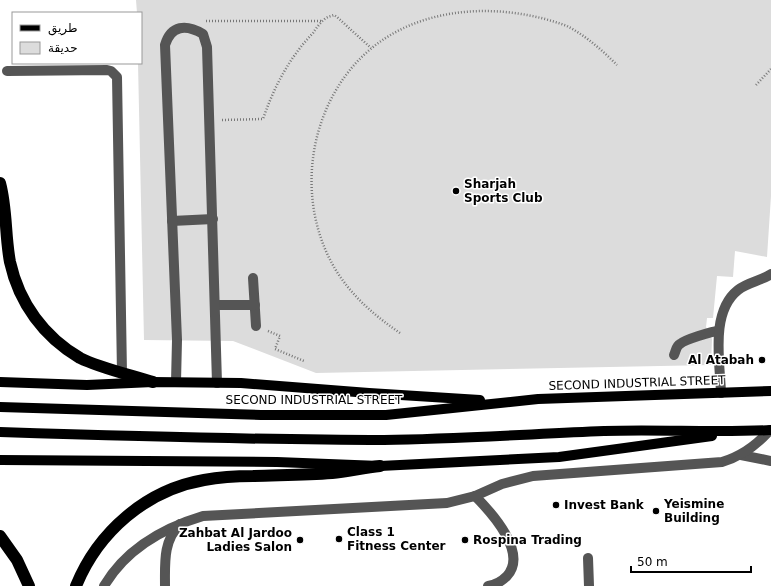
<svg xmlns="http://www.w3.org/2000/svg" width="771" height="586" font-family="'DejaVu Sans',Cairo,sans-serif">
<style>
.green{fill:#dcdcdc}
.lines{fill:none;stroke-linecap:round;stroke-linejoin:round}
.path{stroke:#777;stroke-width:2.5;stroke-dasharray:1 2;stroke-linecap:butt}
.minor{stroke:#555;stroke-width:10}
.major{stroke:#000;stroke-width:10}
.highway{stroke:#000;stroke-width:12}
.poi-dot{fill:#000;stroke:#fff;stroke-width:1.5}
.labels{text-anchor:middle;stroke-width:3;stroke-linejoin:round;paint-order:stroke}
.poi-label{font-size:12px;font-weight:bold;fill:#000;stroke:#fff;text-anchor:start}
.street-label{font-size:12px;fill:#000;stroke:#fff}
</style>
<rect width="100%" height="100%" fill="#fff"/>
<polygon class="green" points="136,0 771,0 771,196 767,257 735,251 733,277 717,276 713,318 707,318 706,327 712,339 711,365 316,373 233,341 144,340 138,63 141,63 141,13 137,13"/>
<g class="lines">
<g class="path">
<polyline points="206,21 323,21"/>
<polyline points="756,85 771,69"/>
<path d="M222 120 263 119C274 87 289 58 313 33 317 27 322 20 328 17L334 15 337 17 371 48"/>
<polyline points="268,331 280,336 275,349 304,361"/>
<path d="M400 333C375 316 353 297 337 272 297 208 305 120 355 64 408 5 497 0 567 26 586 36 602 50 617 65"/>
</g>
<g class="minor">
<polyline points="7,71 107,70 111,71 117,77 122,373"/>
<polyline points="172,221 213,219"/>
<polyline points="253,278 256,326"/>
<polyline points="216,305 255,305"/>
<path d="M674 355C676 351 676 346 680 344 684 340 712 331 719 331"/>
<path d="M176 382 177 340 165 45C171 25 186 24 203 34L207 47 217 383"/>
<path d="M721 393C720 362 710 312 738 290 748 282 761 281 771 274"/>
<polyline points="741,455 771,461"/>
<path d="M475 496C492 513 528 553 507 576 502 581 495 585 488 586"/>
<polyline points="588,558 589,586"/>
<path d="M104 586C126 549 163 528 203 516L447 503 475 496 502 484 533 476 722 462C742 456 756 446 770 430"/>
<path d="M165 586C165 563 163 541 180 524"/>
</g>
<g class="major">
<polyline points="0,382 87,385 153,382 241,383 369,393 480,400"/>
<polyline points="0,407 261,415 386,415 538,399 771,391"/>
<path d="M0 432C128 436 256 440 384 440 457 439 531 434 604 431 660 429 715 433 771 430"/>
<polyline points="0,460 277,462 380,466 559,457 712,436"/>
</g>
<g class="highway">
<path d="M0 183C7 209 5 236 10 262 19 303 44 337 80 358 100 368 131 375 153 382"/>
<polyline points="0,536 17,560 29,586"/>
<path d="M76 586C98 532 146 490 204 480 220 477 236 476 253 476 279 475 305 475 332 473 348 471 364 468 380 466"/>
</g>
</g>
<g class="poi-dot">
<circle cx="456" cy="191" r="4"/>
<circle cx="762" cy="360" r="4"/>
<circle cx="556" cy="505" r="4"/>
<circle cx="656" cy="511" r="4"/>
<circle cx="339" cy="539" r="4"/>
<circle cx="300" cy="540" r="4"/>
<circle cx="465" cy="540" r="4"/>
</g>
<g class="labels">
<g class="poi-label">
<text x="464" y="188">Sharjah<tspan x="464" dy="14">Sports Club</tspan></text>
<text x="754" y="364" text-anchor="end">Al Atabah</text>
<text x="664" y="508">Yeismine<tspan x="664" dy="14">Building</tspan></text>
<text x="564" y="509">Invest Bank</text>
<text x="347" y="536">Class 1<tspan x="347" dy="14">Fitness Center</tspan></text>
<text x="292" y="537" text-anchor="end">Zahbat Al Jardoo<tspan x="292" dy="14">Ladies Salon</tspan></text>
<text x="473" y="544">Rospina Trading</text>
</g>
<g class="street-label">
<text transform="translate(637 383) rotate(-2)" y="4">SECOND INDUSTRIAL STREET</text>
<text x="314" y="404">SECOND INDUSTRIAL STREET</text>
</g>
</g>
<rect x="12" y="12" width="130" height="52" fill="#ffffff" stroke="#999999"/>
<rect x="20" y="25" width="20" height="6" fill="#000000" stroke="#999999"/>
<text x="48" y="32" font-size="12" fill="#000000">طريق</text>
<rect x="20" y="42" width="20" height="12" fill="#dcdcdc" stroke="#999999"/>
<text x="48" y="52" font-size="12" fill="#000000">حديقة</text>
<path d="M631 566v6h120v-6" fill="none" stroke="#000000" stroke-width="2"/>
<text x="637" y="566" font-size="12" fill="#000000" stroke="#ffffff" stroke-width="3" paint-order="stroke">50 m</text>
</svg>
